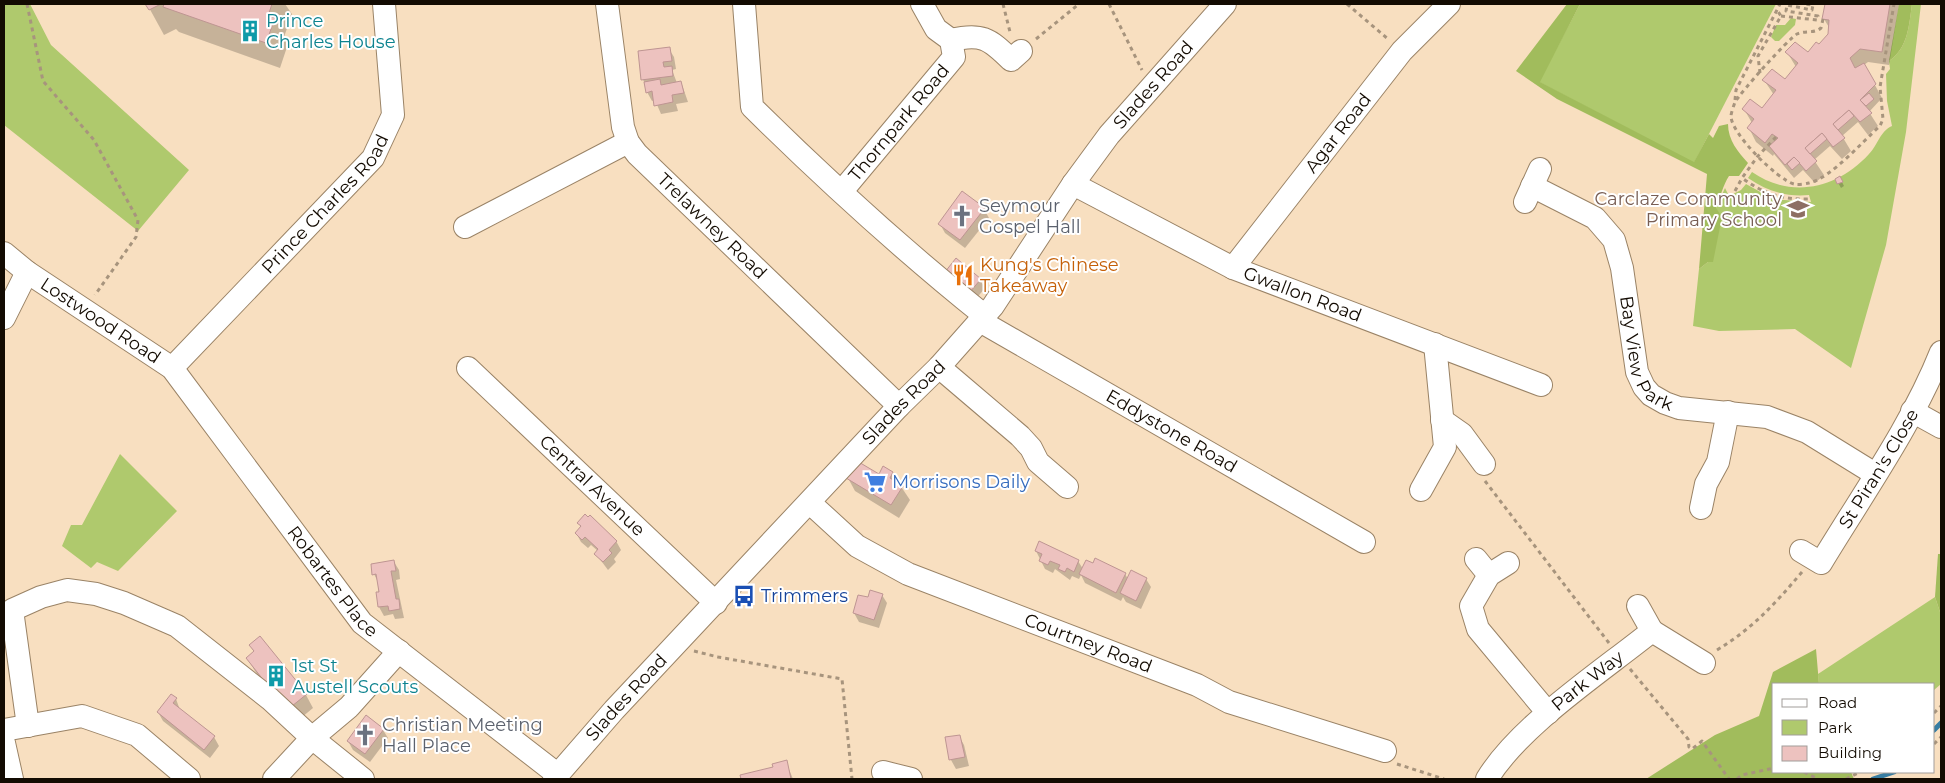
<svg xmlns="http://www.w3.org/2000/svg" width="1945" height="783" font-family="Montserrat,sans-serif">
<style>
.green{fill:#afc96d}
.forest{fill:#a1bc5c}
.shadow{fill:#0003}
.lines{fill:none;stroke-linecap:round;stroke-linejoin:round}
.stream{stroke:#377da2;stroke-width:5}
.building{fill:#edc2bf;stroke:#be9592}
.minor-casing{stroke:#9a8366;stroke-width:24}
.path{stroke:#a7947d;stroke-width:3;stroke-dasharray:4 4;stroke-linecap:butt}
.minor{stroke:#fff;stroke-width:22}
.labels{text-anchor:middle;stroke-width:4;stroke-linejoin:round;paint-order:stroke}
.culture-label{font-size:18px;fill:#0d838f;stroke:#fff;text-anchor:start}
.street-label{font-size:18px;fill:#130b02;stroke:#fff}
.education-label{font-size:18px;fill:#785e54;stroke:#fff;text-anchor:end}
.worship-label{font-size:18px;fill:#5b616d;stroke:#fff;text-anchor:start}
.food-label{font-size:18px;fill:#c56008;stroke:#fff;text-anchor:start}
.shop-label{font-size:18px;fill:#366cbe;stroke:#fff;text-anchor:start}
.transit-label{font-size:18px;fill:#164399;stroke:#fff;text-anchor:start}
</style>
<rect width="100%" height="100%" fill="#f8dfc0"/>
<g class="green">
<polygon points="4,4 30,4 51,45 189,170 138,231 4,125"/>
<polygon points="1580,4 1776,4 1694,163 1539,82"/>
<path d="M1912 4H1921L1906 132 1886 245 1851 368 1795 329 1719 331 1693 326 1699 269 1708 262 1716 208 1725 188 1729 196 1741 190 1746 184 1773 199 1811 202 1809 195C1785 197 1767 191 1748 178L1752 172C1791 199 1837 189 1869 154 1878 145 1880 131 1892 126L1887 101 1886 74 1890 69 1889 61C1908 48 1909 26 1912 4Z"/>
<polygon points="1791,18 1796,19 1795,25 1779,41 1775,41 1771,37 1776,25 1785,25"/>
<polygon points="120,454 177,511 118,571 97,562 91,568 62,546 71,525 82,525"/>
<polygon points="1935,597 1941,615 1941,684 1934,690 1934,684 1819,684 1818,674"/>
</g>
<g class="forest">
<path d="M1567 4H1580L1540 82 1694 162 1709 134 1713 138 1719 126 1728 124C1728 140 1738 152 1748 163L1739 176H1729C1723 185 1720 198 1716 208L1722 217 1713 262H1708L1699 269 1707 174 1557 99 1516 71Z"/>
<path d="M1899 4H1912C1909 26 1908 48 1889 61Z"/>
<polygon points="1938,554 1941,554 1941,615 1935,597"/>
<polygon points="1816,649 1819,684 1774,684 1774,772 1851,772 1854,779 1646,779 1715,735 1759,716 1773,672"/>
</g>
<g class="shadow">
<polygon points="147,4 285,4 292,14 284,37 288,44 280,68 179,32 176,29 164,35"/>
<polygon points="1827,4 1899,4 1889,65 1868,62 1864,65 1882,98 1869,112 1878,126 1868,135 1858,122 1842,136 1851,151 1842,159 1830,146 1814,160 1824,175 1815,183 1803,170 1794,178 1774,154 1773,156 1756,142 1749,128 1752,123 1744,109 1762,109 1774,95 1764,80 1786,81 1796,67 1787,52 1808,53 1819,46 1829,35 1830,29 1824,19"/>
<polygon points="669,49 674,57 676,69 672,70 677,83 681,82 688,102 676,104 678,111 661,114 655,100 652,101 647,92 643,79"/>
<polygon points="1840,178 1844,186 1841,188 1836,179"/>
<polygon points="962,193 984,209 989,218 965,248 945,233 940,224"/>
<polygon points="947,272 980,280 985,288 975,300"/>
<polygon points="892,473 910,500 899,518 855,491 848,478"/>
<polygon points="579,523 616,541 621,550 614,559 616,562 608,570 596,554 598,551 591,545 588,548 581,542 576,533 581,528"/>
<polygon points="1036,551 1078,561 1083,569 1125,574 1128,579 1146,579 1151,587 1141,609 1126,602 1123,597 1121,601 1085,583 1081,575 1079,579 1072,576 1070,580 1055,569 1053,573 1045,569"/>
<polygon points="394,562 399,570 400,579 396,580 404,618 395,619 393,614 384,616 379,607 378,582 374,574"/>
<polygon points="882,595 887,603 879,628 859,622 854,613 869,599"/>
<polygon points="250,645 306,695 313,708 296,722 255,671 247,658 254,652"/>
<polygon points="176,699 180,710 214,737 219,746 210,758 163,721 158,712"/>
<polygon points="383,730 388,738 370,762 353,750 348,741"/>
<polygon points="959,736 964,745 969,766 956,769 951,760 946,738"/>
<polygon points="786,762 793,779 742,779 741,776 774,768"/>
</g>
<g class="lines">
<g class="stream">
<polyline points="1934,730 1941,723"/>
<polyline points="1873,779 1894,772"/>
</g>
</g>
<g class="building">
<polygon points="145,4 161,4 149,10"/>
<polygon points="164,4 272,4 268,16 275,18 266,43 163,7"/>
<polygon points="1825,4 1890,4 1882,52 1860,49 1850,58 1855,68 1864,63 1876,84 1860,100 1872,113 1860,122 1849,110 1833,124 1845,138 1833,147 1822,133 1805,148 1817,161 1806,171 1794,157 1785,165 1769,146 1778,138 1772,134 1765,143 1747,128 1754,119 1742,109 1750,99 1762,108 1776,90 1762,80 1772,69 1785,79 1798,63 1785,52 1795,42 1808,52 1816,42 1819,44 1828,34 1829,20 1822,19"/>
<polygon points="670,47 672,61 663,62 664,67 672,66 673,76 641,80 638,51"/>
<polygon points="660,79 661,85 681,81 684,93 672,95 673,102 654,106 652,91 646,93 644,82"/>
<polygon points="1869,93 1874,99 1866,106 1860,100"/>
<polygon points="1849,110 1854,116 1838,130 1833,124"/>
<polygon points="1822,133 1827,139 1810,154 1805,148"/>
<polygon points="1794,157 1800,163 1792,170 1787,164"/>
<polygon points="1840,176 1843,182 1837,184 1835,179"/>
<polygon points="962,191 985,208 960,240 938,224"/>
<polygon points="956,258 981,279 970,292 945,272"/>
<polygon points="857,461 879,474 883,466 893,472 890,478 903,486 891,505 846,478"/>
<polygon points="585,514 588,517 590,515 617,541 609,550 612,553 603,562 594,554 598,549 585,537 582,540 575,533 581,526 577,523"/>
<polygon points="1039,541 1079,560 1074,572 1067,568 1065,572 1058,569 1060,565 1050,561 1048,565 1039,561 1042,554 1035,551"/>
<polygon points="1095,558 1126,573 1116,593 1079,574 1086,560 1093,563"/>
<polygon points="394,560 396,571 391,571 396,599 399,599 400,609 389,611 388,606 378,607 376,592 379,592 376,574 372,575 371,564"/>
<polygon points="1131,570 1147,578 1136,601 1120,593"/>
<polygon points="870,590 883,594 874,620 853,613 858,595 868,597"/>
<polygon points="260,636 307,694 287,710 246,658 254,651 249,645"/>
<polygon points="171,694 177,698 173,703 215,736 204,750 157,712"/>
<polygon points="366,715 384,729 365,754 347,741"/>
<polygon points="960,735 965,757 949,760 945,737"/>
<polygon points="787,760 791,779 741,779 740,775 773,767 772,764"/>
</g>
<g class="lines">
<g class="minor-casing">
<g id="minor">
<path id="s1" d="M607 4 623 127 628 142 637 154 899 406"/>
<path d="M744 4 752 107C826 180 904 251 985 316"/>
<path d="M951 40C981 33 989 38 1011 60L1021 51"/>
<path id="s2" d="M1073 184 1233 268 1541 385"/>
<path id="s3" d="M1532 186 1595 218 1614 240 1622 268 1637 372 1644 387 1651 395 1665 403 1679 408 1767 417 1807 432 1875 474"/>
<path id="s4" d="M842 191 954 57 951 40 936 29 922 4"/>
<polyline points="1525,202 1540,169"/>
<polyline points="465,227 628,142"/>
<path id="s5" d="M4 253 27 272 172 368 362 623 557 774"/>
<path id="s6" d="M1233 268 1402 51 1449 4"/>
<polyline points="4,318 27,272"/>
<path id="s7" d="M980 321 1364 542"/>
<polyline points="939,367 1020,436 1031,448 1038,462 1067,487"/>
<path id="s8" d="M172 368 373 158 393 115 384 4"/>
<path id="s9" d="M468 368 716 603"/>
<polyline points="1912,411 1941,427"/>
<polyline points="1442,420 1462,434 1484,464"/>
<polyline points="1421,490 1445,447 1435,344"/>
<path id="s10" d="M810 503 857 546 908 574 1197 685 1229 702 1385 751"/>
<polyline points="1701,508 1706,484 1718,462 1728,412"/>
<path id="s11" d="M1801 551 1821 563C1862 495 1912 425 1941 352"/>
<polyline points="1476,559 1489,575"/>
<polyline points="1508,563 1489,575 1471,606 1478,629 1548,713"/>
<polyline points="1638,606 1652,631"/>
<polyline points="28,726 12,610 41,597 67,590 96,594 124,603 177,626 270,699 312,738 349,707 399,651"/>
<polyline points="4,730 82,716 137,735 189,779"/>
<polyline points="4,743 12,779"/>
<polyline points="883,772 911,779"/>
<polyline points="274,779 312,738 363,779"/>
<path id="s12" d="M554 779 614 710 899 406 939 367 993 306 1073 184 1109 135 1225 4"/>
<path id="s13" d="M1487 779C1520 725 1601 672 1652 631L1704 663"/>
</g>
</g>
<g class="path">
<polyline points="27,4 43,81 94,140 138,220 136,237 95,295"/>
<polyline points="1003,4 1010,32"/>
<polyline points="1109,4 1142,70"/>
<polyline points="1347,4 1388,39"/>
<polyline points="1781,16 1817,20 1818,16 1786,11 1787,5 1812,10 1813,5 1803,4"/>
<path d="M1823 19 1821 28C1814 34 1805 30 1797 34 1787 40 1741 92 1735 102 1734 105 1731 113 1731 116 1731 134 1778 180 1794 184 1798 185 1805 184 1809 183 1831 178 1862 142 1880 126L1883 119 1880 87 1894 4"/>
<polyline points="1036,39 1079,4"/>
<polyline points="1760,73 1758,56 1781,16 1777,10"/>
<polyline points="1735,100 1736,90 1780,4"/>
<path d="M1776 137 1758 156 1742 178C1764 194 1783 200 1810 199"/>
<polyline points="1735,191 1742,178"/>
<polyline points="1485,481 1609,643"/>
<path d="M1717 650C1753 628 1774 605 1802 572"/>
<polyline points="694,651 718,657 842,679 852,779"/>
<polyline points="1630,669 1688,739 1689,747 1692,749 1702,741 1729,779"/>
<polyline points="1934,713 1941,706"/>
<polyline points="1934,744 1941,737"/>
<polyline points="1397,764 1444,779"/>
<polyline points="1804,772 1818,779"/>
<polyline points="1737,779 1742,775 1774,768"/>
<polyline points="1846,779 1860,772"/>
</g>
<use href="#minor" class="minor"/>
</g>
<defs>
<g id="building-bare" transform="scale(1.725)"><path d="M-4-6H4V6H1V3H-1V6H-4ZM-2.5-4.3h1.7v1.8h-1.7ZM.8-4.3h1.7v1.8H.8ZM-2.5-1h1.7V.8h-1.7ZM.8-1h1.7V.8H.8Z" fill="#0f9aa8" stroke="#fff" stroke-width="2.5" paint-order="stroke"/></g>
<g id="school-bare" transform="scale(1.725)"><path d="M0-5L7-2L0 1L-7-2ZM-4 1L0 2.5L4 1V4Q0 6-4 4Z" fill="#8d6e63" stroke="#fff" stroke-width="2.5" paint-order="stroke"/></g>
<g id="church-bare" transform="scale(1.725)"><path d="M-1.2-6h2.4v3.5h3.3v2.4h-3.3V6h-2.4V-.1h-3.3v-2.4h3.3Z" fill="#6b7280" stroke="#fff" stroke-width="2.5" paint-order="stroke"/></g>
<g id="restaurant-bare" transform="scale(1.725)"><path d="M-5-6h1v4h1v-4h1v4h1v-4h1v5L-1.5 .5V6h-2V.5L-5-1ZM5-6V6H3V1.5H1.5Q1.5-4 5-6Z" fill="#e8710a" stroke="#fff" stroke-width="2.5" paint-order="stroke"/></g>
<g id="supermarket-bare" transform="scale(1.725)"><path d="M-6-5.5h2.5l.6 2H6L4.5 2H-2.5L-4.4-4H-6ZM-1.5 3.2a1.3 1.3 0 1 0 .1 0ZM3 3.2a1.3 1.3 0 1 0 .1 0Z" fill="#3f7fe0" stroke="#fff" stroke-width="2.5" paint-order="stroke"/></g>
<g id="bus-bare" transform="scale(1.725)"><path d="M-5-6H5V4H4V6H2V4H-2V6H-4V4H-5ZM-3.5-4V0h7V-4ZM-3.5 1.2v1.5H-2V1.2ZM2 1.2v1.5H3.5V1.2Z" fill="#1a4fb4" stroke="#fff" stroke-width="2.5" paint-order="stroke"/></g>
</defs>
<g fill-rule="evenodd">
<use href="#building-bare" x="250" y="31"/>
<use href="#school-bare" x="1798" y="209"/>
<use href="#church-bare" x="962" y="216"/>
<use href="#restaurant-bare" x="963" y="275"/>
<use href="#supermarket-bare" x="875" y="482"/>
<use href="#bus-bare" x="744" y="596"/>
<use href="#building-bare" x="276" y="676"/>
<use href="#church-bare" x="365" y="735"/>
</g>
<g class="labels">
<g class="culture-label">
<text x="266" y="27">Prince<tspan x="266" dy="21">Charles House</tspan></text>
<text x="292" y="672">1st St<tspan x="292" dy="21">Austell Scouts</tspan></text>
</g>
<g class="street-label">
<text dy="6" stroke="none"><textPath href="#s12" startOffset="919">Slades Road</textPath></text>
<text dy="6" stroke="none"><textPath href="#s4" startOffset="89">Thornpark Road</textPath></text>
<text dy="6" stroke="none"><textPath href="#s6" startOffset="171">Agar Road</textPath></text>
<text dy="6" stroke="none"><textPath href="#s8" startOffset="225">Prince Charles Road</textPath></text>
<text dy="6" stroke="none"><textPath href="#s1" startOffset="259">Trelawney Road</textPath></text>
<text dy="6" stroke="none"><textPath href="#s2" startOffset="255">Gwallon Road</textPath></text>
<text dy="6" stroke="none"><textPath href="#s5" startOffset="118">Lostwood Road</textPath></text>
<text dy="6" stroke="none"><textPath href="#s3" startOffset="221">Bay View Park</textPath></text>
<text dy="6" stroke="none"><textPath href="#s12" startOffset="514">Slades Road</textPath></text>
<text dy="6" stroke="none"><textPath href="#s7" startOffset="221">Eddystone Road</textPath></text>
<text dy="6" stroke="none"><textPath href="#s11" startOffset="134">St Piran's Close</textPath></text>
<text dy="6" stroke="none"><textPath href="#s9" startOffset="171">Central Avenue</textPath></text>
<text dy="6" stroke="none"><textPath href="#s5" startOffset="471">Robartes Place</textPath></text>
<text dy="6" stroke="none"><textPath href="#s10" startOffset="315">Courtney Road</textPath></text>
<text dy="6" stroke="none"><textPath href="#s13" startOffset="141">Park Way</textPath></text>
<text dy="6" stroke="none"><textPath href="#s12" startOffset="109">Slades Road</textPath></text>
</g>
<g class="education-label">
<text x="1782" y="205">Carclaze Community<tspan x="1782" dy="21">Primary School</tspan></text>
</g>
<g class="worship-label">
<text x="979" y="212">Seymour<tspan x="979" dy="21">Gospel Hall</tspan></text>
<text x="382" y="731">Christian Meeting<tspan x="382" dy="21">Hall Place</tspan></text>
</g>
<g class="food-label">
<text x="980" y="271">Kung's Chinese<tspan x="980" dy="21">Takeaway</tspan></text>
</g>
<g class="shop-label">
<text x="892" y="488">Morrisons Daily</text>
</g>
<g class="transit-label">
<text x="761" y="602">Trimmers</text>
</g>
</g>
<rect width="1945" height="783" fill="none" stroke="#130b02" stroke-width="10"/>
<rect x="1772" y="683" width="162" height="90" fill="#ffffff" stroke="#a19d9a"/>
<rect x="1782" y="699" width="25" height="8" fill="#ffffff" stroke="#a19d9a"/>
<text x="1818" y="708" font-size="15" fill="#130b02">Road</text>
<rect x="1782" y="720" width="25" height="15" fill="#afc96d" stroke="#a19d9a"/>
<text x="1818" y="733" font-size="15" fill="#130b02">Park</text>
<rect x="1782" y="746" width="25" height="15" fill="#edc2bf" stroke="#a19d9a"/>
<text x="1818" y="758" font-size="15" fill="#130b02">Building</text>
</svg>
